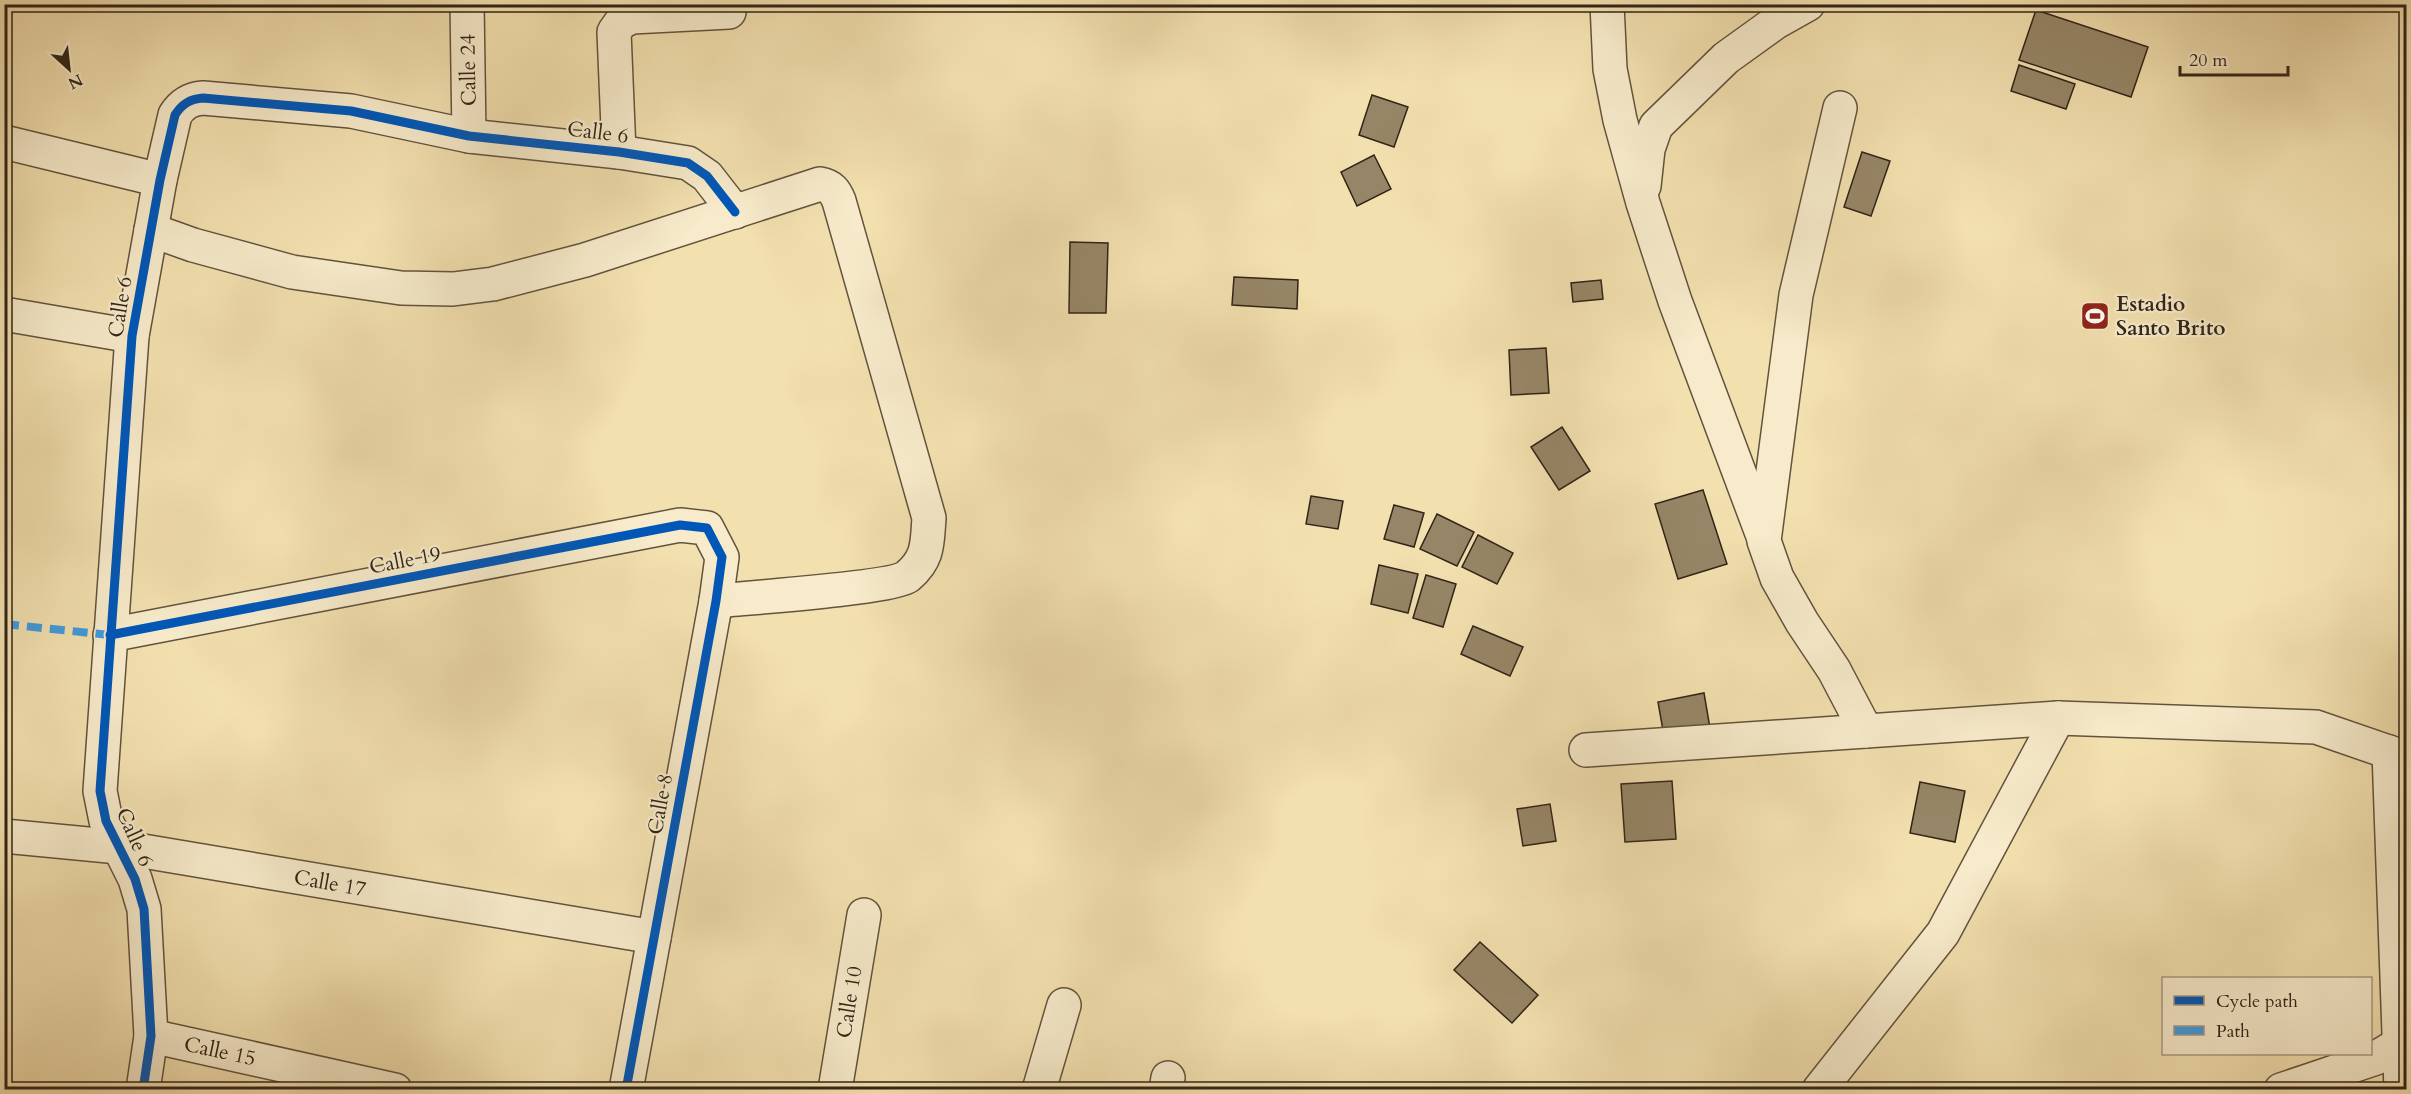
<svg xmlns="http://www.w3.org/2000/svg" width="2411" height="1094" font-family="Cardo,serif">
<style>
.building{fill:#968667;stroke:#312418;stroke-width:1.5}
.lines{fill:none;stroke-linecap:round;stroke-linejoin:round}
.minor-casing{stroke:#62533e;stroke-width:36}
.minor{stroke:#f7ebcb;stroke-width:33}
.quiet{stroke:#3e9cdf;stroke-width:8;stroke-dasharray:15 8;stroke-linecap:butt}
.cycleway-casing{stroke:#f7ebcb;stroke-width:13}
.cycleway{stroke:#0057b8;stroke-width:9}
.labels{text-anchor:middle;stroke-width:4.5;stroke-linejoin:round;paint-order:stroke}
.street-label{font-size:21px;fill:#312418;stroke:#f7ebcb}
.poi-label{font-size:21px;font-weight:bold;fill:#312418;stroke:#f7ebcb;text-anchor:start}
</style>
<rect width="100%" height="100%" fill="#f3e0af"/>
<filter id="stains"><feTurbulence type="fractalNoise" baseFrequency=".00333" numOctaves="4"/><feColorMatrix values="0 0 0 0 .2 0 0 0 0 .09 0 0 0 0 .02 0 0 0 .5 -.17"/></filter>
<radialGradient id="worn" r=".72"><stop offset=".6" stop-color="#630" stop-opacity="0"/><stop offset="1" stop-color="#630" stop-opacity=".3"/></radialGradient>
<g class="building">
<polygon points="2036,10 2148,47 2131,97 2019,60"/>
<polygon points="2019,65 2075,84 2066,109 2011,91"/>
<polygon points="1372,95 1408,107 1394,147 1359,135"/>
<polygon points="1862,152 1890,161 1871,216 1844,207"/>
<polygon points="1374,155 1391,189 1357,206 1341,172"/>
<polygon points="1070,242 1108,243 1106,313 1069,313"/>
<polygon points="1234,277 1298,280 1297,309 1232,305"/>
<polygon points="1601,280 1603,299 1573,302 1571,283"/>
<polygon points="1546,348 1549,393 1511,395 1509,350"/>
<polygon points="1562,427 1590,471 1559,490 1531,447"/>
<polygon points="1703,490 1727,564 1678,579 1655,504"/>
<polygon points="1311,496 1343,501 1338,529 1306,524"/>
<polygon points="1394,505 1424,513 1414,547 1384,539"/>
<polygon points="1437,514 1474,532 1457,566 1420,549"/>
<polygon points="1478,535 1513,553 1497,584 1462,567"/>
<polygon points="1379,565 1418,574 1408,613 1371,604"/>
<polygon points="1426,575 1456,584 1443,627 1413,618"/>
<polygon points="1473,626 1523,647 1510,676 1461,654"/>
<polygon points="1704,693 1711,734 1665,742 1658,702"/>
<polygon points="1672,781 1676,839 1625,842 1621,784"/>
<polygon points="1920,782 1965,791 1955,842 1910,833"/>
<polygon points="1550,804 1556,841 1523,846 1517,809"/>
<polygon points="1480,942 1538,995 1512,1023 1454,970"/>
</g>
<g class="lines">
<g class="minor-casing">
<g id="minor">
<polyline points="467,4 469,136"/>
<polyline points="1607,4 1610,69 1620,120 1643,203 1675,301 1763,536"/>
<polyline points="1840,108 1796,295 1764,541 1777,578 1802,622 1834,670 1866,731"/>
<polyline points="4,142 160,180"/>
<polyline points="619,152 614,32 621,22 632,17 729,12"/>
<polyline points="1644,186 1648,149 1656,126 1726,58 1776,22 1808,4"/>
<path d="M151 230 193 245 292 272 401 288 453 289 493 284 585 260 820 184C831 186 835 191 839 201L929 518C927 543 929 558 908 576 893 588 745 598 716 601"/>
<polyline points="4,314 132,336"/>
<polyline points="110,635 680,525 707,528 722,557 716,601 626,1090"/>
<polyline points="1586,750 2058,718 2316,727 2406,758"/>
<polyline points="2389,752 2401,1090"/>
<polyline points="4,836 119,847 654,937"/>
<polyline points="151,1036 395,1090"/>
<path d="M143 1090 151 1036 144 909 135 879 106 821 100 791 132 336 160 180 175 115C182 104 190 99 203 98L351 111 469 136 619 152 688 163 707 176 735 212"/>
<polyline points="835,1090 864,915"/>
<polyline points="1039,1090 1064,1005"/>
<polyline points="1166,1090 1168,1078"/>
<polyline points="1819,1090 1943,933 2058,718"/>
<polyline points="2281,1090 2376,1058 2406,1040"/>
</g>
</g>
<use href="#minor" class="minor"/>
<polyline class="quiet" points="4,624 110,635"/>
<g class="cycleway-casing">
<g id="cycleway">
<polyline points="110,635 680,525 707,528 722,557 716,601 626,1090"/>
<path d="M143 1090 151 1036 144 909 135 879 106 821 100 791 132 336 160 180 175 115C182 104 190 99 203 98L351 111 469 136 619 152 688 163 707 176 735 212"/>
</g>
</g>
<use href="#cycleway" class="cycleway"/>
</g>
<defs>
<g id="stadium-square" transform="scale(1.5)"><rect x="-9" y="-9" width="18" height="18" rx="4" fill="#8f2418" stroke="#f7ebcb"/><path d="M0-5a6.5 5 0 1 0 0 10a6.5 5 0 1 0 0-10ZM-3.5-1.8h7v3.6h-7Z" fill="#fff"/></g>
</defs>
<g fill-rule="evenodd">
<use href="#stadium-square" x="2095" y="316"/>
</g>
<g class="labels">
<g class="street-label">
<text transform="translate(468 70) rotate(-91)" y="7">Calle 24</text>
<text transform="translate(598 132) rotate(7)" y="7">Calle 6</text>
<text transform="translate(120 307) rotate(-81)" y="7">Calle 6</text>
<text transform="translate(405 560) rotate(-11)" y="7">Calle 19</text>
<text transform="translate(660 804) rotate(-80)" y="7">Calle 8</text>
<text transform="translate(135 837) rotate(66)" y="7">Calle 6</text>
<text transform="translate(330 883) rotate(10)" y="7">Calle 17</text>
<text transform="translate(849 1002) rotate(-81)" y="7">Calle 10</text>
<text transform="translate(220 1051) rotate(12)" y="7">Calle 15</text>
</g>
<g class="poi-label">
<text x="2116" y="311">Estadio<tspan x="2116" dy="24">Santo Brito</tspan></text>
</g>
</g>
<rect width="2411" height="1094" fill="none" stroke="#f3e0af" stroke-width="24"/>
<rect x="6" y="6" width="2399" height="1082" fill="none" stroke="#312418" stroke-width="3"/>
<rect x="12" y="12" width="2387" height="1070" fill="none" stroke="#312418" stroke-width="1.5"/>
<rect x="2162" y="977" width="210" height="78" fill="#f7ebcb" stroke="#a89b83" stroke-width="1.5"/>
<rect x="2174" y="996" width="30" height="9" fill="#0057b8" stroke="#a89b83" stroke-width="1.5"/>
<text x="2216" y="1007" font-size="18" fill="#312418">Cycle path</text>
<rect x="2174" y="1026" width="30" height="9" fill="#3e9cdf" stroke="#a89b83" stroke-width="1.5"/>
<text x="2216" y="1037" font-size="18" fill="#312418">Path</text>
<g transform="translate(69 69) rotate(153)" stroke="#f7ebcb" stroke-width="4.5" paint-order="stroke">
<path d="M0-4.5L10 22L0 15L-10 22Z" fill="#312418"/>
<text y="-9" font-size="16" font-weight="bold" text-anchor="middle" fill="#312418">N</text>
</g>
<path d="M2180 66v9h108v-9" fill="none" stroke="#312418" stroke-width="3"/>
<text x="2189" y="66" font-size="18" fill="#312418" stroke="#f7ebcb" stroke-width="4.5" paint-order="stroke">20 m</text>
<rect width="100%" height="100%" filter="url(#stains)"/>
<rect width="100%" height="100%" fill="url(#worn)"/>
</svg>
